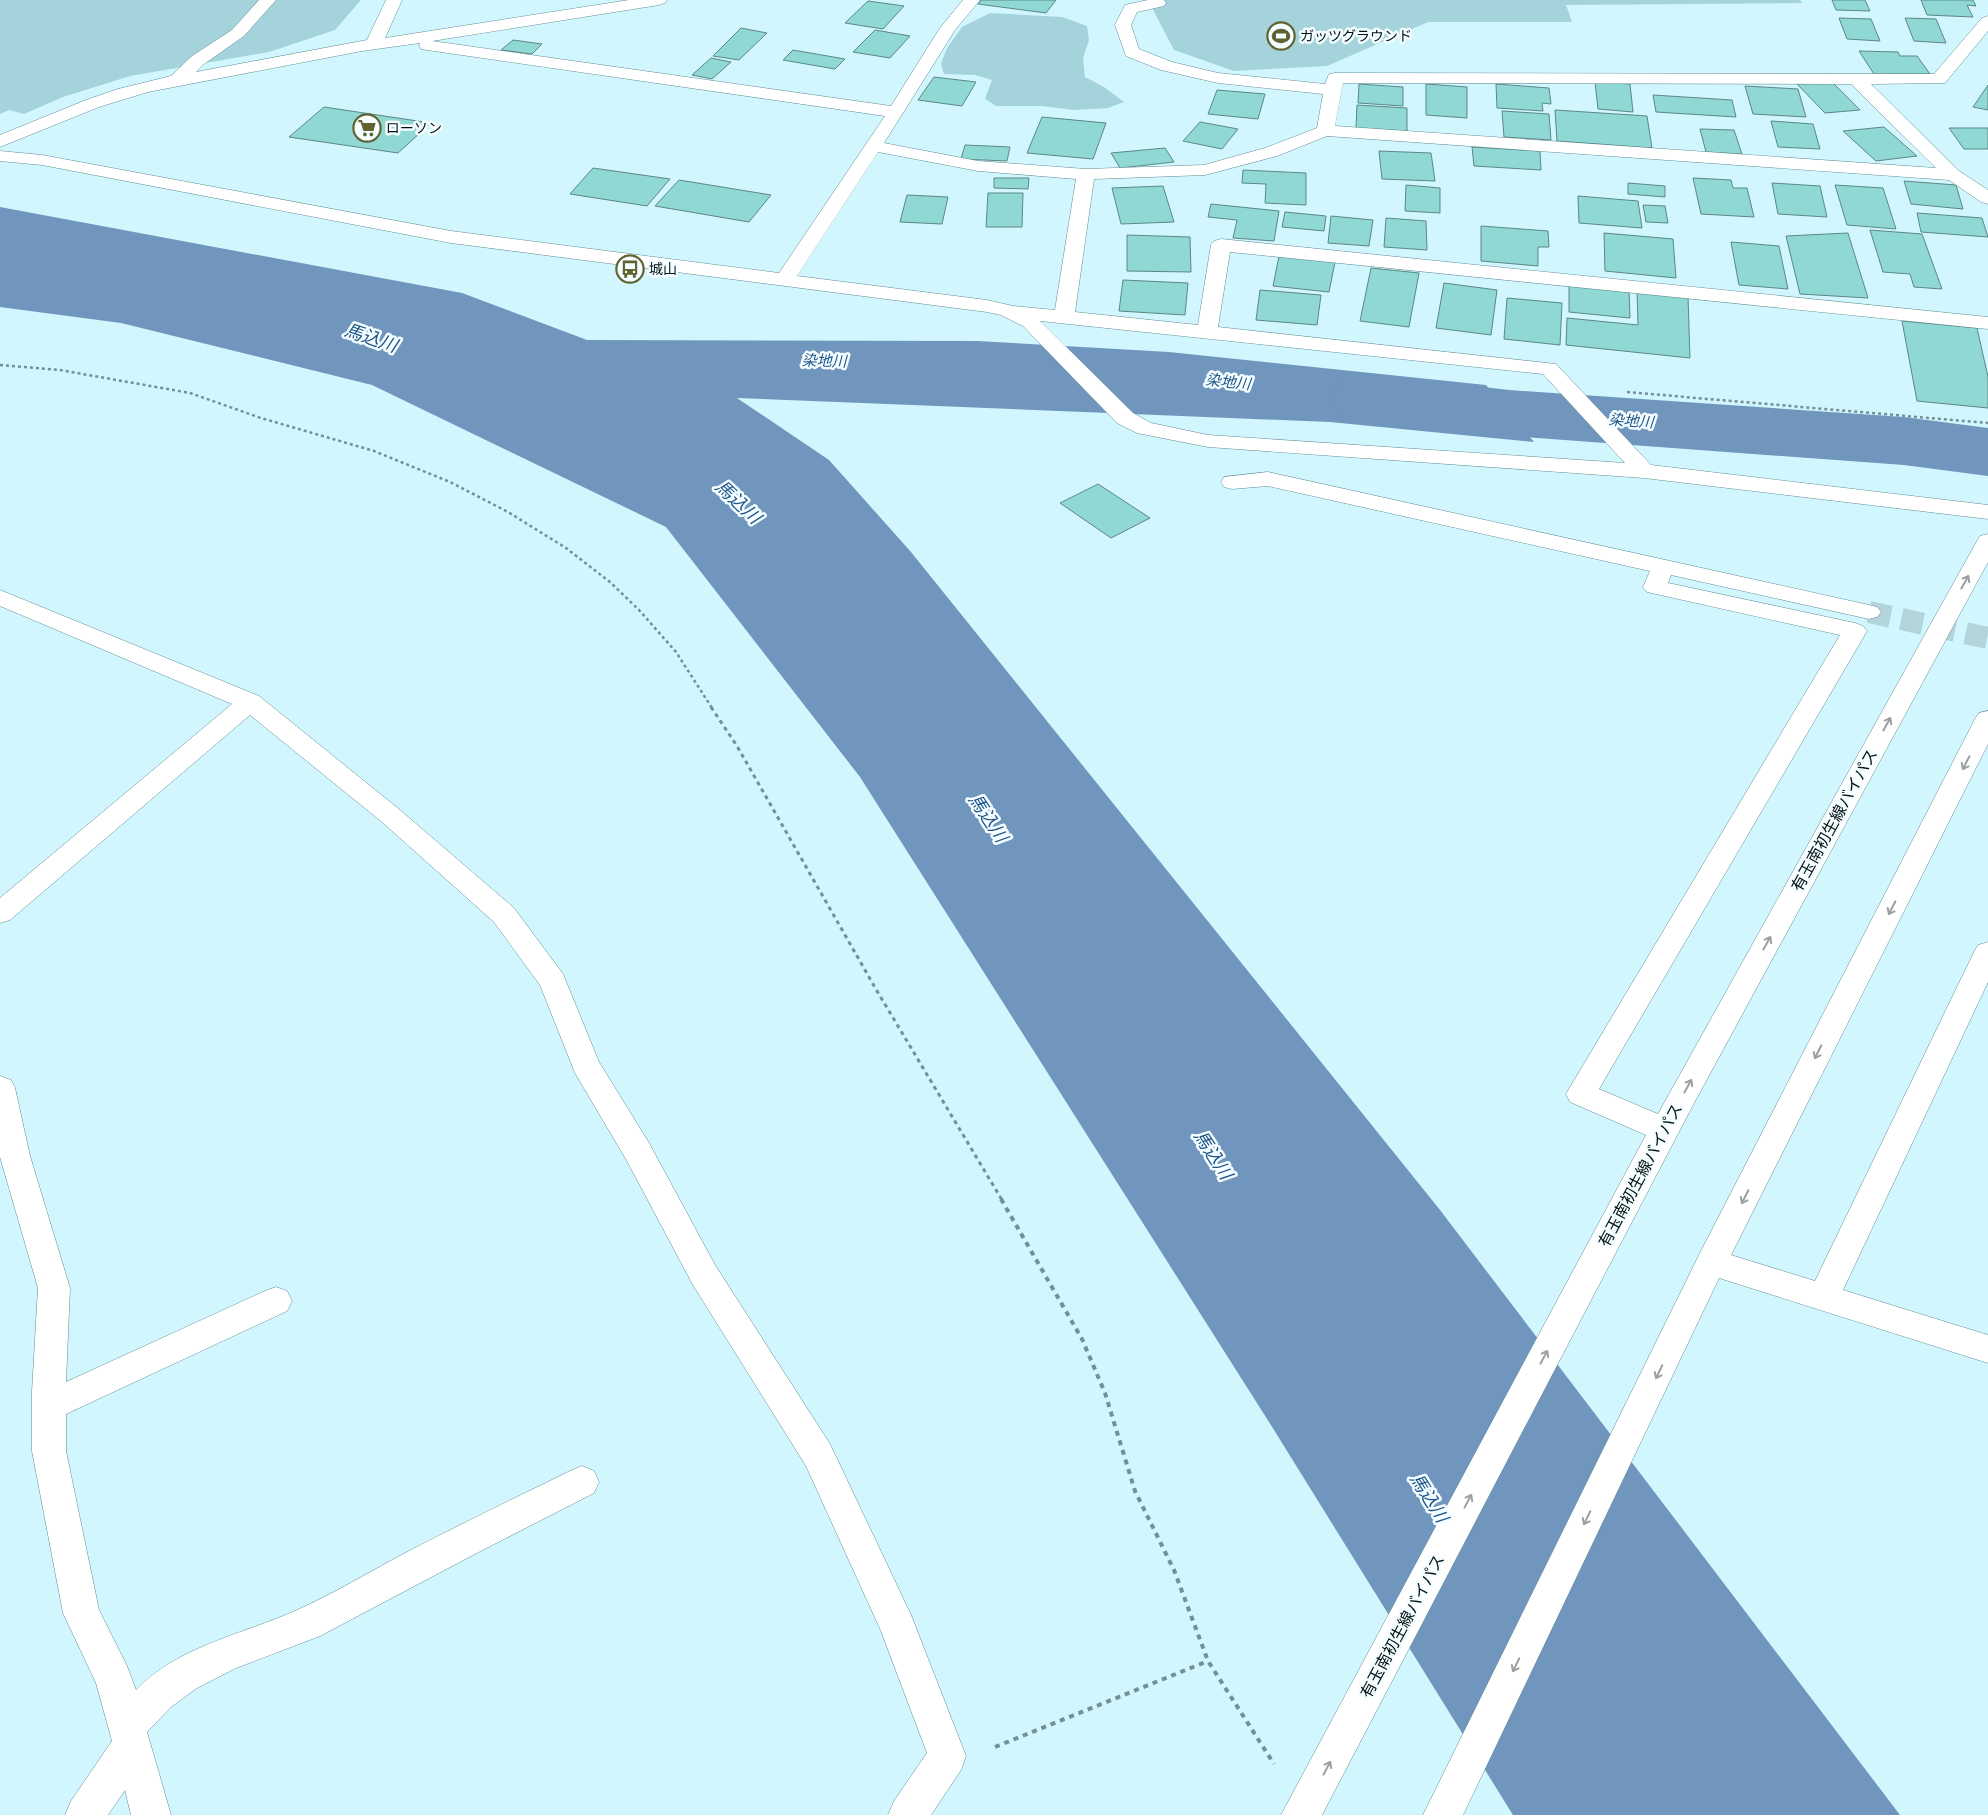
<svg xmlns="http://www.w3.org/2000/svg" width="1988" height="1815" font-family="'DejaVu Sans','Noto Sans JP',sans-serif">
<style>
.green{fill:#a4d3dc}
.water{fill:#7196be}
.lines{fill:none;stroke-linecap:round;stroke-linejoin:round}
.river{fill:#7196be;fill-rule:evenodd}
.building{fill:#8fd8d3;stroke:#5b8885}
.minor-tunnel{stroke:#b2d4da;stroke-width:22;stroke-dasharray:22 11;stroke-linecap:butt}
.minor-casing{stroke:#618d95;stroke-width:1}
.path-far2{stroke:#748f95;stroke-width:2.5;stroke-dasharray:3 3;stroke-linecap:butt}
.path-far1{stroke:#748f95;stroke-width:3;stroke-dasharray:4 4;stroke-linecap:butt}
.path{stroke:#748f95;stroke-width:4;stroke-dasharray:5 5;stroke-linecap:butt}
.minor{fill:#fff;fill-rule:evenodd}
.oneway{stroke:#9aa0a1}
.labels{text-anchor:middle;stroke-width:5;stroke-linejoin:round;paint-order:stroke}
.far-poi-label{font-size:14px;fill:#031215;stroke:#f4fdff;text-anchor:start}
.far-water-label{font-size:15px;font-style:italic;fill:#1e5488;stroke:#f4fdff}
.street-label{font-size:16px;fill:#031215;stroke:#f4fdff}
.water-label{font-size:18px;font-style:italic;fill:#1e5488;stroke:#f4fdff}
</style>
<rect width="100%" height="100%" fill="#d1f6fd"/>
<g class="green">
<polygon points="0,0 361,0 335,30 269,52 130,76 63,97 24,114 9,110 0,114"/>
<polygon points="1148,0 1800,0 1802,3 1566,5 1572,22 1428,22 1327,66 1234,71 1174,50"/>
<polygon points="990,13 1062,17 1087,26 1089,40 1083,58 1085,77 1104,87 1124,102 1108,108 1074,110 1042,106 996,106 985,99 992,80 975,75 944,74 941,64 947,48 962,27"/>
</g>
<polygon class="water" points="0,207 462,293 587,340 977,341 1169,352 1486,385 1534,442 1330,422 737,398 829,460 911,552 1440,1210 1900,1815 1513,1815 1269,1422 860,777 666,527 372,385 121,323 0,307"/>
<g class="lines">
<polygon class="river" points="1369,374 1509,390 1904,417 1988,428 1988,476 1904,465 1509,436 1369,420 1342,413 1330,397 1342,381"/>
</g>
<g class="building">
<polygon points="981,0 1056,0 1046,13 978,4"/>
<polygon points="1832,0 1865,0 1870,11 1836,10"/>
<polygon points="1921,0 1973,0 1976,6 1967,5 1973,17 1927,15"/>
<polygon points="868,1 904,6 883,29 845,23"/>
<polygon points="1839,18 1871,19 1880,41 1847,39"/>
<polygon points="1905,18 1936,19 1946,43 1914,41"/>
<polygon points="741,28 767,33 739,60 713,56"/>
<polygon points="875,30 910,36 890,58 853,52"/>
<polygon points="513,40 542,44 532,54 501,50"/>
<polygon points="793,50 845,59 835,69 783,60"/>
<polygon points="1859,51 1898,52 1900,56 1917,56 1930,74 1874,74"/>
<polygon points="711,58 731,62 712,79 692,75"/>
<polygon points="934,77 976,82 962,106 918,100"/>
<polygon points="1595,82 1630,84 1633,112 1598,109"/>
<polygon points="1832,82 1860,110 1825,113 1797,84"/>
<polygon points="1359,84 1403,87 1403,106 1358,103"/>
<polygon points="1426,84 1467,87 1467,118 1426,115"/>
<polygon points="1496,84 1549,88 1551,104 1542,103 1543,111 1497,108"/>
<polygon points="1988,85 1988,110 1973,107"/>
<polygon points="1745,86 1798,89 1806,117 1753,114"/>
<polygon points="1217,90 1265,94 1258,119 1208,114"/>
<polygon points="1653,95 1732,100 1736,117 1656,112"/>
<polygon points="1357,105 1407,108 1407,131 1356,128"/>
<polygon points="324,107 431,123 398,153 289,137"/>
<polygon points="1555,110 1647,116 1652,148 1557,141"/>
<polygon points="1502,111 1549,114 1551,140 1504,137"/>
<polygon points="1042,117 1106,123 1093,159 1027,153"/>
<polygon points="1771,121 1813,124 1820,149 1778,147"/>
<polygon points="1200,122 1238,129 1222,149 1183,141"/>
<polygon points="1884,127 1917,156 1876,161 1843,131"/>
<polygon points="1949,128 1988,128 1988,149 1964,149"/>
<polygon points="1700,129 1734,130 1742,154 1706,152"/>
<polygon points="965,145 1010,147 1007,161 961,159"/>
<polygon points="1472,147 1540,151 1541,170 1474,166"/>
<polygon points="1165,148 1174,162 1120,168 1111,153"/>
<polygon points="1379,151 1431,153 1435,181 1382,179"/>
<polygon points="593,168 670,179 647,206 570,194"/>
<polygon points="1243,170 1306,173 1306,205 1265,203 1266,184 1242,183"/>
<polygon points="994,178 1029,178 1028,189 994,188"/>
<polygon points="1693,178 1731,180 1733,188 1747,188 1754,217 1701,214"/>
<polygon points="679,180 771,195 749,222 655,206"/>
<polygon points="1904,181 1956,185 1963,209 1911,204"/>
<polygon points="1628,183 1665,186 1665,197 1628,194"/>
<polygon points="1772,183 1820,186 1827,217 1778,214"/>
<polygon points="1406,185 1440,188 1440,213 1405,211"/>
<polygon points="1835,185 1883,188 1896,229 1847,225"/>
<polygon points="1163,186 1174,222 1121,224 1112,188"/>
<polygon points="988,193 1023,193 1022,227 986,227"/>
<polygon points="907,195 948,197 942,224 900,222"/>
<polygon points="1578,196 1638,201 1642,228 1579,223"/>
<polygon points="1211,204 1279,211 1274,241 1233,238 1237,220 1208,217"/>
<polygon points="1643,205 1665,206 1668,223 1646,222"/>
<polygon points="1285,212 1326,216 1324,231 1282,227"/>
<polygon points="1917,213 1982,218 1988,237 1921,232"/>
<polygon points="1331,216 1373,220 1369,246 1328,243"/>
<polygon points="1386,218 1426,221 1427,250 1384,247"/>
<polygon points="1481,226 1548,231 1549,247 1538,247 1538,266 1481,261"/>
<polygon points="1870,230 1922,234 1942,289 1914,287 1910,274 1883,272"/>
<polygon points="1604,233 1673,239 1676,278 1605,271"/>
<polygon points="1848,233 1868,298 1800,294 1786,236"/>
<polygon points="1127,235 1190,237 1191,272 1127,271"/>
<polygon points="1731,242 1779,246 1788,289 1739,285"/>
<polygon points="1279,256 1335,262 1329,292 1273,286"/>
<polygon points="1371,268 1419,273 1409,327 1360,321"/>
<polygon points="1123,280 1188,283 1185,315 1119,311"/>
<polygon points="1444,283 1497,290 1491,335 1436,328"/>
<polygon points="1569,284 1629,290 1630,318 1569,312"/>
<polygon points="1260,290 1321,295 1317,325 1256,320"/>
<polygon points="1637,291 1688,296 1690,358 1566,345 1567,318 1638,325"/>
<polygon points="1507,298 1562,303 1560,345 1504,339"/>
<polygon points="1902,321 1977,328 1988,377 1988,408 1917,401"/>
<polygon points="1098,484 1150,518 1111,538 1060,503"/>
</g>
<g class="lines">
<polyline class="minor-tunnel" points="1869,612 1988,638"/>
<g class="minor-casing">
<g id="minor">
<path d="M259 0H276L244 36 204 64 196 72 367 40 386 0H402L385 38 629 0H667L665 3 659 5 432 41 891 106 940 28 963 0H980L955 30 884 143 978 161 1086 169 1204 165 1265 148 1317 128 1323 94 1218 83 1161 70 1126 56 1115 25 1125 5 1148 0H1164L1166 3 1164 6 1137 12 1131 25 1139 49 1172 62 1218 73 1325 84 1329 74 1335 73 1934 74 1982 18 1988 16V31L1945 83 1871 84 1959 171 1988 190V204L1981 202 1949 180 1327 136 1277 156 1205 175 1094 179 1075 312 1198 325 1211 245 1214 241 1221 239 1988 317V329L1230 252 1218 327 1556 364 1651 465 1988 505V519L1644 478 1208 447 1137 433 1117 423 1023 326 1001 315 987 312 451 243 42 165 0 161V151L42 155 451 231 779 273 885 116 427 50 421 49 419 45 420 43 362 51 148 92 99 107 0 147V135L86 100 118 89 171 76 192 56 232 30ZM1343 83 1851 84 1936 168 1335 126ZM878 152 978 171 1076 179 1055 310 1013 306 987 300 797 276ZM1040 321 1543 374 1625 463 1208 435 1151 423 1133 413Z"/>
<polygon points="1268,472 1869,605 1877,607 1881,612 1877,617 1869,619 1671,575 1668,583 1855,623 1863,626 1867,631 1599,1089 1658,1114 1977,541 1980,536 1988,534 1988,562 1693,1105 1322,1815 1281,1815 1646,1135 1570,1102 1566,1094 1840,635 1647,592 1643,587 1650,571 1268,486 1232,489 1224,487 1221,482 1224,477"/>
<polygon points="0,590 259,696 400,810 514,908 563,974 599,1062 649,1143 715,1265 830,1444 911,1615 966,1756 961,1770 931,1815 888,1815 894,1801 927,1753 881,1631 806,1466 693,1285 627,1161 575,1073 540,985 494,922 382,822 250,715 10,920 0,923 0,898 232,704 0,606"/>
<polygon points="1988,711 1988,744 1731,1255 1815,1281 1974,952 1978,945 1988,942 1988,982 1843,1290 1988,1335 1988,1363 1719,1278 1463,1815 1423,1815 1700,1253 1975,719 1979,713"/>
<path d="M0 1076 11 1080 15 1088 30 1156 70 1288 66 1382 265 1291 276 1287 287 1291 292 1301 287 1311 66 1414V1451L99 1610 127 1666 136 1690C180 1645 242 1635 297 1610 335 1593 371 1571 407 1552 461 1524 515 1498 570 1471L582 1466 594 1471 599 1482 594 1493 473 1555 320 1636 236 1668 197 1688 171 1707 147 1732 171 1815H131L125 1790 108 1815H65L71 1801 112 1741 96 1683 63 1613 32 1451V1392L38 1288 0 1157Z"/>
</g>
</g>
<g class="path-far2">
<polyline points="0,365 60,370 190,393 261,418 374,451 450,482 508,512 566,548 610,582 639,610 676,652 712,708"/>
<polyline points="1627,392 1988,423"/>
</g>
<polyline class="path-far1" points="711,707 737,746 877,991 1002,1200"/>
<g class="path">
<polyline points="1001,1199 1082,1339 1105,1393 1135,1491 1174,1570 1208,1661 1274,1764"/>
<polyline points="995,1747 1208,1661"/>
</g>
<use href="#minor" class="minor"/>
</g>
<defs><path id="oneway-shaft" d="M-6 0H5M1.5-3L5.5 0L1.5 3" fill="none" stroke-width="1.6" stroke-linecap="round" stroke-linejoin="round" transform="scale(1.25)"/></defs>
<g class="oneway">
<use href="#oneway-shaft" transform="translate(1965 582) rotate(-61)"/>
<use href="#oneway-shaft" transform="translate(1887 724) rotate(-61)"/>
<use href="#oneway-shaft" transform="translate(1966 763) rotate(117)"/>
<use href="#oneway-shaft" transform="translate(1892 908) rotate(117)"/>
<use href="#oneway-shaft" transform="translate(1767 943) rotate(-61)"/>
<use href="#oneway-shaft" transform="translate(1818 1052) rotate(117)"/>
<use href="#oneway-shaft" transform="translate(1688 1086) rotate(-61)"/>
<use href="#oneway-shaft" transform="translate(1745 1197) rotate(117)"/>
<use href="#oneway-shaft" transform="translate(1544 1357) rotate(-62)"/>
<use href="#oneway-shaft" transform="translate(1659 1372) rotate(116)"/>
<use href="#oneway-shaft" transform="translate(1468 1501) rotate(-62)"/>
<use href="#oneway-shaft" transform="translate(1587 1518) rotate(116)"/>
<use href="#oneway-shaft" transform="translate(1516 1665) rotate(116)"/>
<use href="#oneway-shaft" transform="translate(1327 1768) rotate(-62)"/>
</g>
<defs>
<g id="stadium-ring" transform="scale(1.4375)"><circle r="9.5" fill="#f4fdff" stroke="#616230" stroke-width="1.5"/><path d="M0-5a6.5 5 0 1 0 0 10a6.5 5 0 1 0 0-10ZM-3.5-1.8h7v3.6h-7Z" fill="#616230"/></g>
<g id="supermarket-ring" transform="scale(1.4375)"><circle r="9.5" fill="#f4fdff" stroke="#616230" stroke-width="1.5"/><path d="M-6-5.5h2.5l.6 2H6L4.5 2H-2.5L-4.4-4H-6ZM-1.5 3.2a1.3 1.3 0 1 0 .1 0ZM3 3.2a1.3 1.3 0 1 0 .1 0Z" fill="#616230"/></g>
<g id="bus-ring" transform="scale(1.4375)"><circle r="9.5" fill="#f4fdff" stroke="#616230" stroke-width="1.5"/><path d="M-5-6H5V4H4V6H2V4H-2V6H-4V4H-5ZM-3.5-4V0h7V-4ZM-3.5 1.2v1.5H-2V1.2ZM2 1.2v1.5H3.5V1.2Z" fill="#616230"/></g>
</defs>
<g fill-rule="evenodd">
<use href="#stadium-ring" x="1281" y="36"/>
<use href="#supermarket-ring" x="367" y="128"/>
<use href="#bus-ring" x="630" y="269"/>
</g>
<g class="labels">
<g class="far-poi-label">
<text x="1300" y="41">ガッツグラウンド</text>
<text x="386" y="133">ローソン</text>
<text x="649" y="274">城山</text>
</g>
<g class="far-water-label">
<text transform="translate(824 361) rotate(1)" y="5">染地川</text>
<text transform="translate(1228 382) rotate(6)" y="5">染地川</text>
<text transform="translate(1631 421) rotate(4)" y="5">染地川</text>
</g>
<g class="street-label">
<text transform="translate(1834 820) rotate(-61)" y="6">有玉南初生線バイパス</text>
<text transform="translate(1640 1175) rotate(-62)" y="6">有玉南初生線バイパス</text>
<text transform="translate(1402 1626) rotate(-62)" y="6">有玉南初生線バイパス</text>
</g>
<g class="water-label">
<text transform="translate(371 338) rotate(19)" y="6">馬込川</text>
<text transform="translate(738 502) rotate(43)" y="6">馬込川</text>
<text transform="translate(988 818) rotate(56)" y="6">馬込川</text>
<text transform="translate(1213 1155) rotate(57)" y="6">馬込川</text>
<text transform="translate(1429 1498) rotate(58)" y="6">馬込川</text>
</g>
</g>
</svg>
